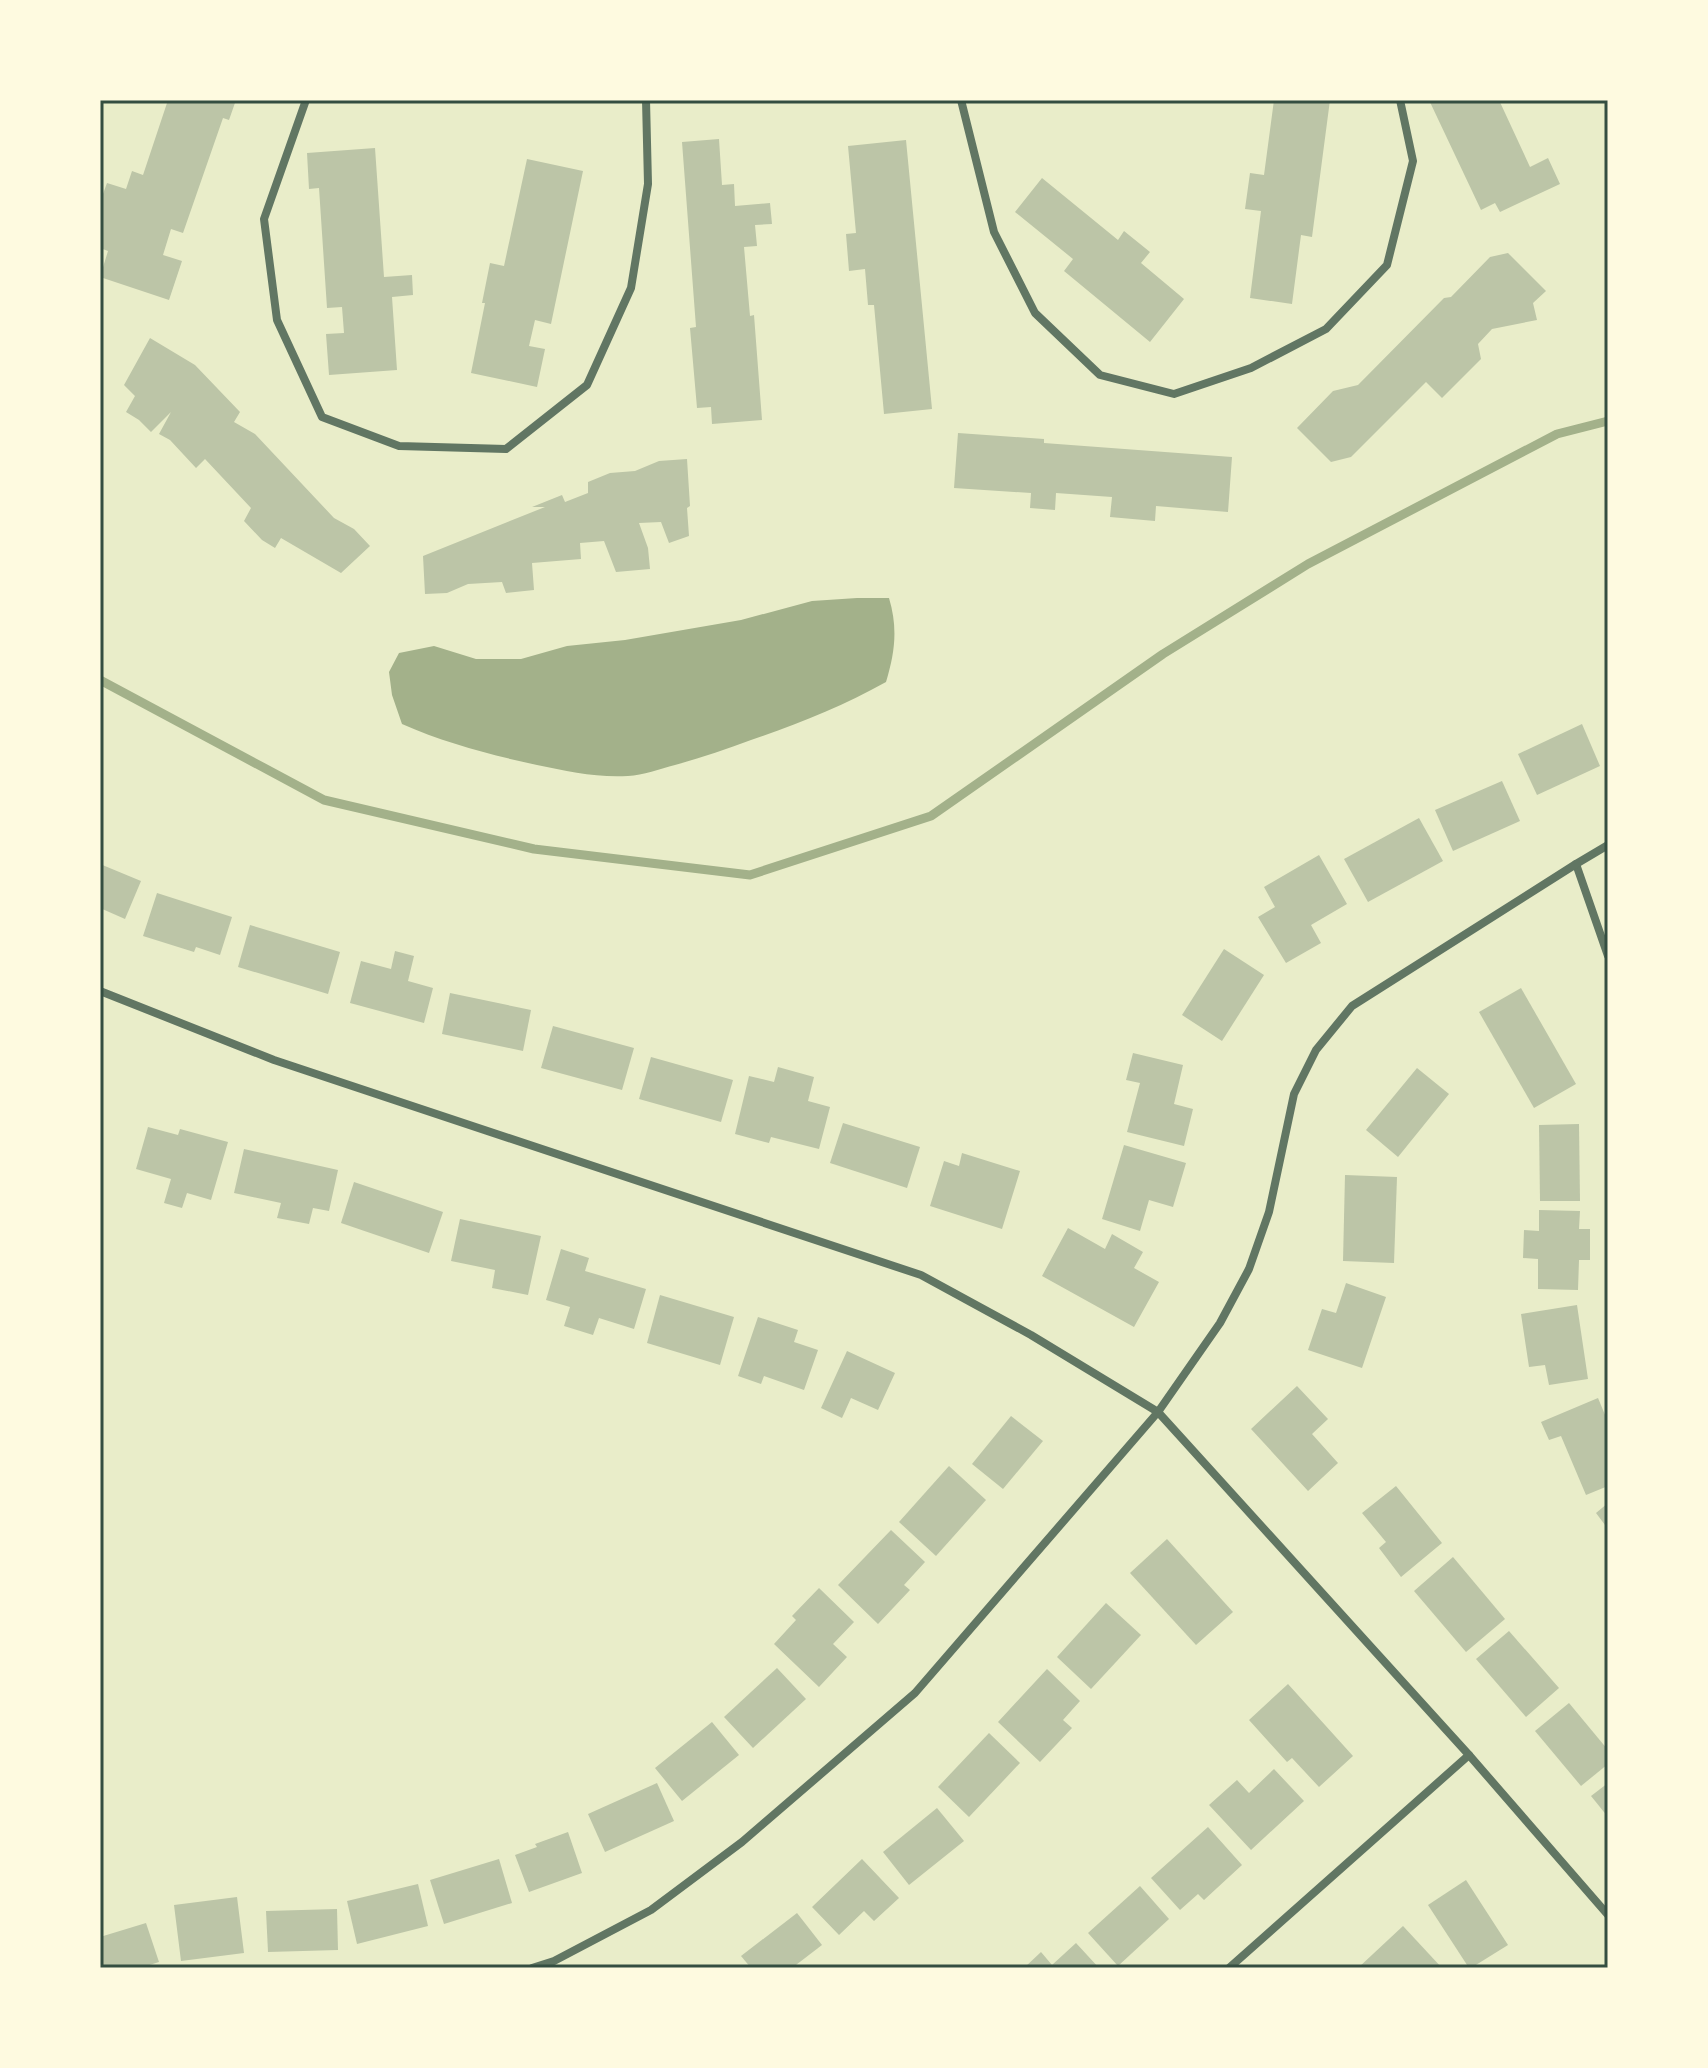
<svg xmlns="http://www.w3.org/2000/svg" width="1708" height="2068" font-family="Commissioner,sans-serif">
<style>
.water{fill:#a3b18a}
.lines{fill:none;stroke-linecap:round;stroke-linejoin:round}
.stream{stroke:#a3b18a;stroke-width:9}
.building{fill:#bcc5a7}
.minor{stroke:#617663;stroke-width:8}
.neatline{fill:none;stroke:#344e41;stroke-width:3}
</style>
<rect width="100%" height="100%" fill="#e9edc9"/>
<path class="water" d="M857 598H889C898 628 895 652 886 682 843 706 798 724 751 740 726 749 701 758 675 765 660 769 643 775 628 776 597 778 567 771 537 765 491 755 445 743 402 724L392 695 389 672 399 653 434 646 476 659H521L567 646 625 640 741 620 812 601Z"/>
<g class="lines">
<polyline class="stream" points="100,680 324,800 534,849 750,875 931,816 1163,654 1308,564 1557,434 1608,421"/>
</g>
<g class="building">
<polygon points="168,100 236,100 229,120 223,118 183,233 171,229 163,255 182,261 169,300 100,277 108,251 100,248 100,202 107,183 126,189 132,171 143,175"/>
<polygon points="1274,100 1330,100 1312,237 1301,235 1292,304 1250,298 1261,211 1245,209 1250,173 1264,175"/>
<polygon points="1429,100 1499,100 1530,167 1548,158 1560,184 1500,212 1495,203 1481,210"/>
<polygon points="719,139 722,185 734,184 735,206 770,203 772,224 755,225 757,246 744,247 750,316 754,315 762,420 712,424 711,407 697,408 690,328 696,327 682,142"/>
<polygon points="906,140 932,409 884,414 874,305 868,305 865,269 849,271 846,234 856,233 848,146"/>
<polygon points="375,148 384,277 412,275 413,295 392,297 397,370 329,375 326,334 344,333 342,307 327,308 319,188 309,189 307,153"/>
<polygon points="527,159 583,171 551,324 535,320 529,346 545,349 537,387 471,373 485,303 482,303 490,263 504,266"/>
<polygon points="1042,178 1118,240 1124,231 1150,252 1141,263 1184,299 1150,342 1064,271 1073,259 1015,212"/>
<polygon points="1508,253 1546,291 1533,303 1537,320 1492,329 1478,344 1481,359 1442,398 1426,382 1351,457 1331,462 1297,428 1333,391 1358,385 1444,298 1451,297 1490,257"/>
<polygon points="150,338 195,365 240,412 234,422 255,434 334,518 354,529 370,546 341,573 281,538 275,548 262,540 244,521 251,508 205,459 196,468 170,440 159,434 171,412 151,432 139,420 126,412 135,396 124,385"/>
<polygon points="958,433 1044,439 1044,443 1232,457 1228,512 1156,506 1155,521 1110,517 1112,497 1056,493 1055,510 1030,508 1031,493 954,488"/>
<polygon points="687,459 690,506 687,508 689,536 669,543 661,522 639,523 648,548 650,569 616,572 604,541 580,543 581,559 532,563 534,590 506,593 502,582 468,584 447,593 425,594 423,556 545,507 532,507 562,495 565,502 588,493 588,482 610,473 635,471 659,461"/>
<polygon points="1582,724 1600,766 1537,795 1518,754"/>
<polygon points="1502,781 1520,821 1453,851 1435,810"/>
<polygon points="1419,818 1443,861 1368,902 1344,859"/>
<polygon points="1319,855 1347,904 1311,925 1321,943 1286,963 1258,917 1275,907 1264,887"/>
<polygon points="100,864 141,881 125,919 100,908"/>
<polygon points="157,893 232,917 220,955 196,947 194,952 143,936"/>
<polygon points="250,925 340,952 328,994 238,967"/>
<polygon points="1224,949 1264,975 1222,1041 1182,1015"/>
<polygon points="395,951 414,956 408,981 433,988 424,1023 350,1003 361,961 391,969"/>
<polygon points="1521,988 1576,1084 1534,1108 1479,1012"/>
<polygon points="450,993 531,1010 523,1051 442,1034"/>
<polygon points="553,1026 634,1048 622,1090 541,1068"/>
<polygon points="1133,1053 1183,1065 1174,1104 1193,1109 1184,1146 1127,1132 1140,1083 1126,1080"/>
<polygon points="651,1057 733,1080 721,1122 639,1099"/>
<polygon points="778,1067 814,1077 808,1101 830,1107 819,1149 771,1137 769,1143 735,1134 749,1076 774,1082"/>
<polygon points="1417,1068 1449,1094 1398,1157 1366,1130"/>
<polygon points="843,1123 920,1147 907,1188 830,1163"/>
<polygon points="1579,1124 1580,1201 1540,1201 1539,1125"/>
<polygon points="148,1127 178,1135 180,1129 228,1142 211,1200 187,1193 182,1208 164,1203 171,1179 136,1169"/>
<polygon points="1124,1145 1186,1163 1173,1207 1149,1200 1140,1231 1102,1219"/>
<polygon points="244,1149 338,1170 329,1211 313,1208 309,1224 277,1218 281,1203 234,1193"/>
<polygon points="962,1153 1020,1171 1002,1229 930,1206 944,1161 959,1166"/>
<polygon points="1345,1175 1397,1177 1394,1263 1343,1261"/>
<polygon points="354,1182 443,1212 429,1253 341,1223"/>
<polygon points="1539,1210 1580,1211 1579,1229 1590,1229 1590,1260 1579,1260 1578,1290 1538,1289 1538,1259 1523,1258 1524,1230 1539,1231"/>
<polygon points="460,1219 541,1236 528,1295 492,1288 495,1270 451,1261"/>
<polygon points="1068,1228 1105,1249 1112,1234 1143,1252 1134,1268 1159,1282 1134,1327 1042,1276"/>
<polygon points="561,1249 589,1258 585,1271 646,1289 634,1329 599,1318 593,1335 564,1326 570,1307 546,1300"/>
<polygon points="1346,1283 1386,1297 1362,1368 1308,1350 1322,1309 1336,1313"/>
<polygon points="660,1295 734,1317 720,1365 647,1343"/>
<polygon points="1577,1305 1588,1379 1549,1385 1545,1365 1529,1367 1521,1314"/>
<polygon points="758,1317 798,1330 794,1342 818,1350 804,1390 764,1376 761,1384 738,1376"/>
<polygon points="847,1351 895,1373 878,1410 851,1398 842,1418 821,1408"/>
<polygon points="1297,1386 1328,1419 1312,1434 1338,1463 1308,1491 1251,1429"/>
<polygon points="1598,1398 1608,1422 1608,1486 1586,1495 1561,1436 1549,1440 1541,1422"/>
<polygon points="1011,1416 1043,1441 1003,1489 972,1464"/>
<polygon points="949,1466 986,1500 936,1556 899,1522"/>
<polygon points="1396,1486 1442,1543 1401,1577 1379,1548 1386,1542 1362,1513"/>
<polygon points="1608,1503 1608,1529 1596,1513"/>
<polygon points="891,1530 925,1562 904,1585 910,1590 878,1624 838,1585"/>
<polygon points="1167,1539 1233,1612 1196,1645 1130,1573"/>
<polygon points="1453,1557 1505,1619 1466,1652 1414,1591"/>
<polygon points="819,1588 854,1622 833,1644 847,1657 819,1687 774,1644 796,1620 792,1616"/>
<polygon points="1106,1603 1141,1635 1091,1689 1057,1657"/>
<polygon points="1509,1631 1559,1688 1526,1717 1476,1659"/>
<polygon points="777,1668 806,1699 753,1748 724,1717"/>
<polygon points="1047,1669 1080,1701 1063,1720 1072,1728 1040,1762 998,1722"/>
<polygon points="1288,1684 1353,1756 1319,1787 1292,1758 1287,1762 1249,1720"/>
<polygon points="1569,1703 1608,1750 1608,1764 1581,1786 1535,1731"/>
<polygon points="712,1722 739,1755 682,1801 655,1768"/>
<polygon points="989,1733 1020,1763 969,1817 938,1787"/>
<polygon points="1274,1769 1304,1801 1251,1850 1209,1805 1237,1780 1249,1793"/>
<polygon points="657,1783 674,1821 605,1852 588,1814"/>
<polygon points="1608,1783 1608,1817 1591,1796"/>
<polygon points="937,1808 964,1841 909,1885 883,1852"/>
<polygon points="1208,1827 1242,1865 1204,1900 1198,1894 1180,1910 1151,1878"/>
<polygon points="568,1832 582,1873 529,1892 515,1855 537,1847 535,1844"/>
<polygon points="499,1859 512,1903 444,1924 430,1880"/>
<polygon points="862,1859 899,1898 874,1921 864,1911 839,1935 812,1907"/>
<polygon points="1466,1880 1508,1945 1471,1968 1469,1968 1428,1905"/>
<polygon points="418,1884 428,1926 357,1944 347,1901"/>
<polygon points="1140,1886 1169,1919 1118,1966 1088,1933"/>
<polygon points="237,1897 244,1953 181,1961 174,1905"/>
<polygon points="337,1909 338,1950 268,1952 266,1911"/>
<polygon points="797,1913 822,1945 792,1968 751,1968 741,1956"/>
<polygon points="146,1923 159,1962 140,1968 100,1968 100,1937"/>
<polygon points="1403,1926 1442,1968 1358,1968"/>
<polygon points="1076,1943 1099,1968 1024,1968 1041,1952 1052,1965"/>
</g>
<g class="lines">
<g class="minor">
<polyline points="306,100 264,219 277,320 322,417 399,446 506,449 587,385 631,288 648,184 646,100"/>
<polyline points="961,100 994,232 1035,313 1100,375 1174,394 1251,368 1326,329 1387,265 1413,161 1400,100"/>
<polyline points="1576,864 1608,956"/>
<polyline points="100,991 274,1060 921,1275 1031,1335 1158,1412 1469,1755 1608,1915"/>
<polyline points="532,1968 554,1961 651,1910 742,1842 915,1693 1158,1412 1220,1323 1249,1269 1269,1212 1294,1094 1316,1050 1352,1006 1576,864 1608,845"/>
<polyline points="1229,1968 1469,1755"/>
</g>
</g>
<rect width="1708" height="2068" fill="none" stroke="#fefae0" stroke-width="204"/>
<rect x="102" y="102" width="1504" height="1864" class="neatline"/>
</svg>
